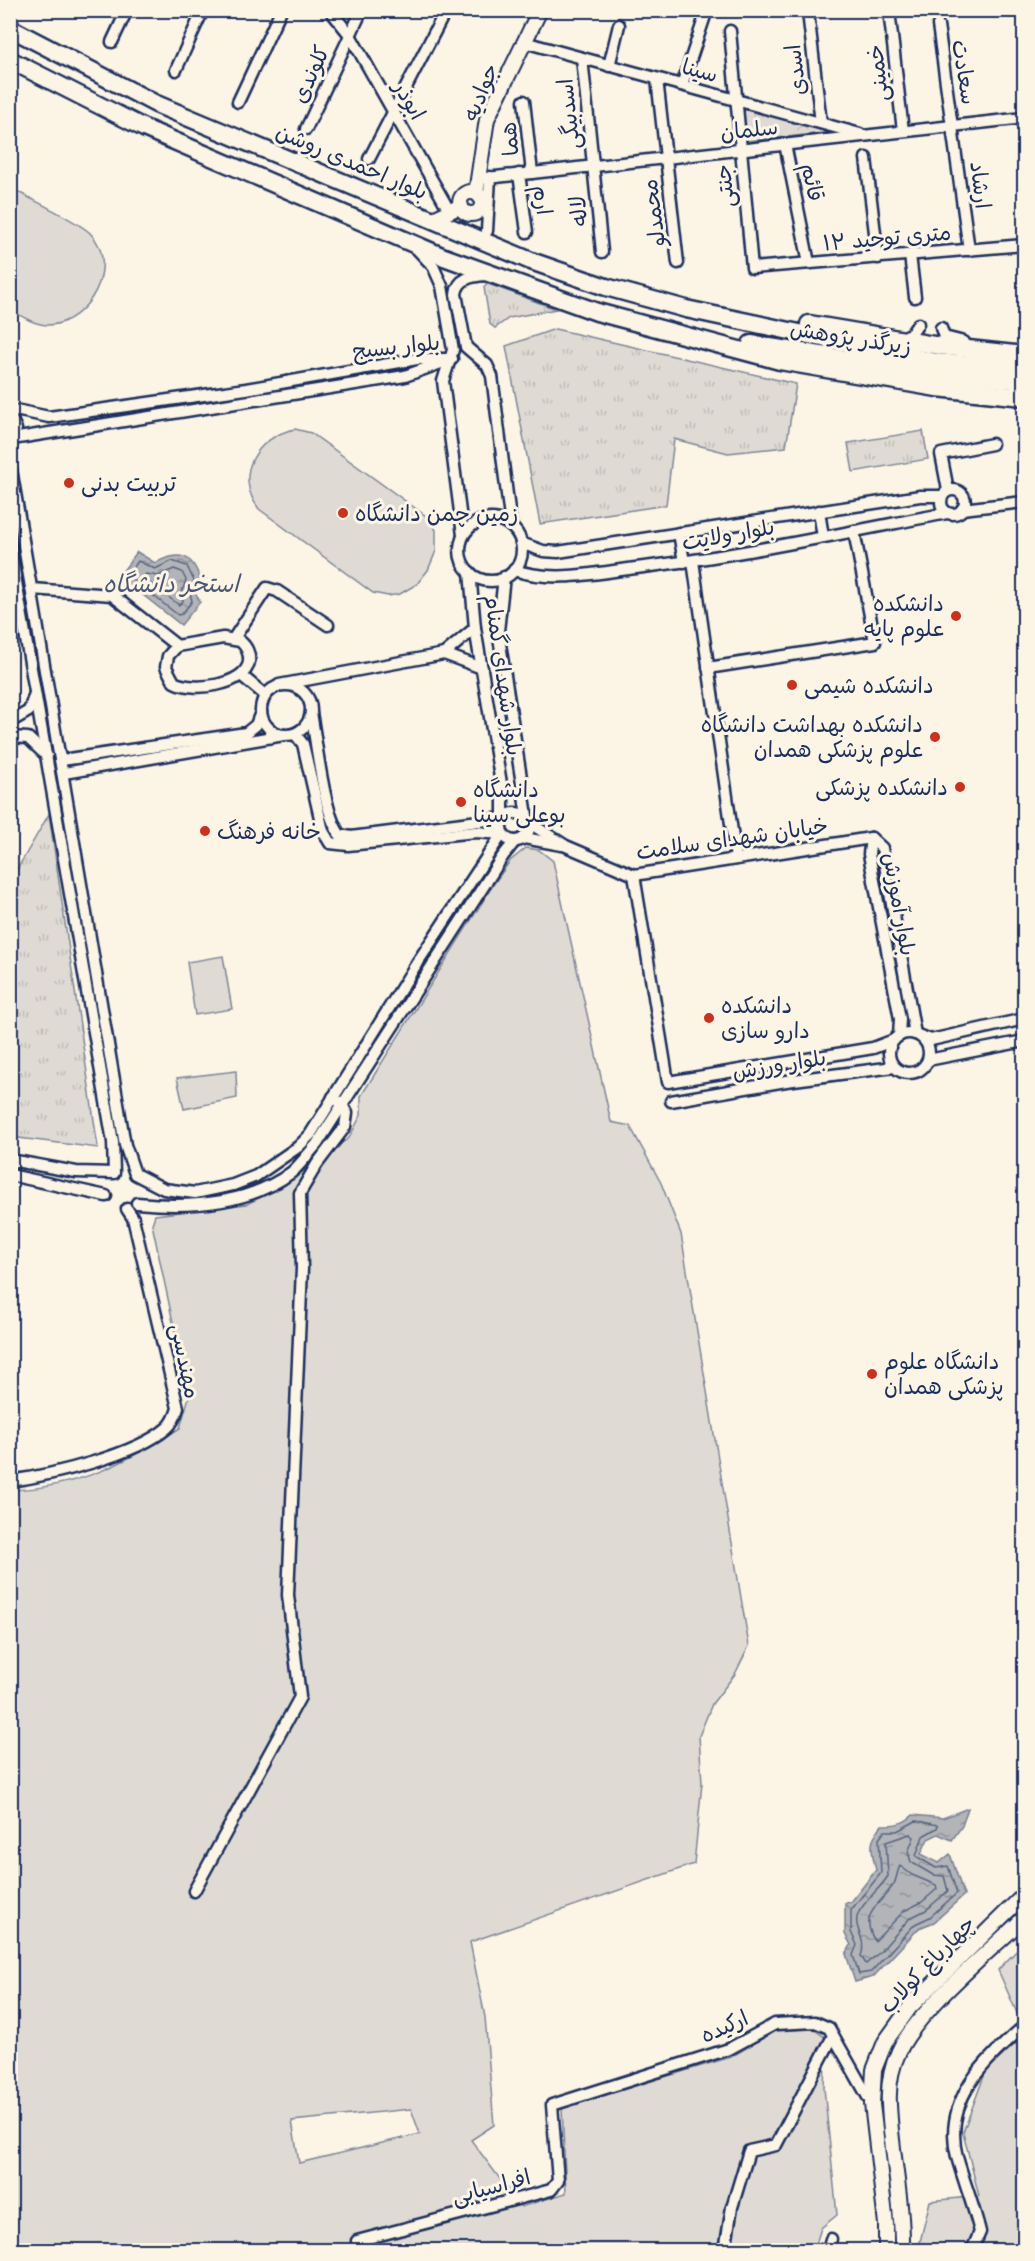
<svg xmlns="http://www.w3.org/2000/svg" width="1035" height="2261" font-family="Mynerve,'Playpen Sans Arabic',sans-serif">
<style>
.grass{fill:url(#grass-tufts);stroke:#7d8599;stroke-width:1.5}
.forest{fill:url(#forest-crowns);stroke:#7d8599;stroke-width:1.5}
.garden{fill:#dfdbd4;stroke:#7d8599;stroke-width:1.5;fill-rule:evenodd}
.water{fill:url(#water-ripples);stroke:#767f94;stroke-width:1.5}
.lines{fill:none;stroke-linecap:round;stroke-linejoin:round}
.shore{stroke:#576482;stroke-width:1.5}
.minor-casing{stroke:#1b2f5e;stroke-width:15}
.major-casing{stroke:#1b2f5e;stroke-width:18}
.highway-casing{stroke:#1b2f5e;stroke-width:21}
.minor{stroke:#fcf5e5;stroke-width:10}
.major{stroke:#fcf5e5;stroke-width:14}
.highway{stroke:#fcf5e5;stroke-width:16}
.poi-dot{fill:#c8321e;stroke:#fcf5e5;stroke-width:2}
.labels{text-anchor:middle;stroke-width:6;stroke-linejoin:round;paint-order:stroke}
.street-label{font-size:22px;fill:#1b2f5e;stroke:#fcf5e5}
.poi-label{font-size:22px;fill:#1b2f5e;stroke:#fcf5e5;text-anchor:start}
.water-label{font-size:24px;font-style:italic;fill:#485779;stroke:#fcf5e5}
</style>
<defs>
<pattern id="grass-tufts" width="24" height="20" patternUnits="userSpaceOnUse" patternTransform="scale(1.5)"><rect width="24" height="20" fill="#dfdbd4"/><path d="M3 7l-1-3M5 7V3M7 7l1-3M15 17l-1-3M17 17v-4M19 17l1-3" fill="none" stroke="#bfbcb8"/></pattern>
<pattern id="forest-crowns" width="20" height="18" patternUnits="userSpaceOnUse" patternTransform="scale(1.5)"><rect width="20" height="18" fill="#dfdbd4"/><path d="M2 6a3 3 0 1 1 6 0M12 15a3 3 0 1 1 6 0" fill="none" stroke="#bfbcb8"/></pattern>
<pattern id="water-ripples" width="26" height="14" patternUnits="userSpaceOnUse" patternTransform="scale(1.5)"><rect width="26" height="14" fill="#b2b4b8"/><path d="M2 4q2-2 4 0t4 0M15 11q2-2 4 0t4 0" fill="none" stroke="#909399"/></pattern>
</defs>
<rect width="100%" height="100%" fill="#fcf5e5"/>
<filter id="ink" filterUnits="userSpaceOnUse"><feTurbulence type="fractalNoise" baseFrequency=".0167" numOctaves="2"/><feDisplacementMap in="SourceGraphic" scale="12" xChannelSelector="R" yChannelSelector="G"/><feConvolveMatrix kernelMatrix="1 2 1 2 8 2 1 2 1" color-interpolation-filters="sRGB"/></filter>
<g filter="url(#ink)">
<g class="grass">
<polygon points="488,284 556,309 509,318 495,328 490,324 484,287"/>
<polygon points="555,329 796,384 786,447 728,453 674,439 666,505 540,524 506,346"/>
<polygon points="923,431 928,459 853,472 848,443"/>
<polygon points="49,814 98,1148 11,1137 11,880"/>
</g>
<polygon class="forest" points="743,107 833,132 747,141"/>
<g class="garden">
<path d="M11 188C28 198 81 222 91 234 120 265 89 323 49 325 35 325 23 317 11 310Z"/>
<path d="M295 429 311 433 426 516 436 530V551L428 570 417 584 400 594 388 596 373 593 259 509C233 475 256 437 295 429Z"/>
<path d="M526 848 539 850 553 861 611 1122 630 1126 661 1183 681 1234 749 1646 735 1674 712 1704 699 1736 702 1783 694 1864 470 1942 485 2017 494 2125 471 2140 521 2207 566 2193 562 2108 731 2057 775 2031 813 2029 826 2038 824 2088 837 2215 821 2228 814 2250H11L10 1490C78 1488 125 1463 180 1428L189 1397 152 1224 155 1215 247 1204 283 1186 349 1138 361 1115V1096L493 885 510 861ZM411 2109 420 2134 299 2163 292 2121Z"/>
<polygon points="223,956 232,1009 195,1015 187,962"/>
<polygon points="236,1071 237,1098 184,1109 177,1078"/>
<polygon points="1024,1943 1024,2029 998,1970"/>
<polygon points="1024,2036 1024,2250 918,2250 930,2201 979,2196 963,2132 986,2071"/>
</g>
<g class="water">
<path d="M137 552 155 563C180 550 193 554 201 582L196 594 200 602 181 625 119 576Z"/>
<path d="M968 1808 962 1826 952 1840 938 1834 928 1839 921 1854 939 1863 950 1854 964 1895 934 1922 919 1928 873 1977 855 1982 846 1954 851 1945 845 1934V1903L851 1902 876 1870C871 1849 868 1842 882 1825 895 1825 904 1824 913 1815L943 1818Z"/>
</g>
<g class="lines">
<g class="shore">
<polygon points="138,561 155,569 172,561 187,566 194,581 190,593 192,601 182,614 178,615 128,576"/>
<polygon points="174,569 182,572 186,580 182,592 183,601 179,605 143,578 146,574 158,576"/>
<polygon points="916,1821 938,1825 937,1828 923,1836 916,1856 936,1868 948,1866 957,1893 930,1917 915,1924 871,1972 859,1974 853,1955 857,1945 851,1932 851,1910 881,1873 879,1839 885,1831 897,1831"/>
<path d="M910 1834 914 1837 908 1852 911 1862 933 1875 944 1876 948 1891 926 1910 910 1918 880 1952 866 1964 861 1956C868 1939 852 1928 858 1914 864 1901 880 1889 888 1876L886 1842Z"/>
<path d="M900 1866 912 1875 936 1885 937 1889 922 1902 904 1911 875 1941C858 1914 879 1906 894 1884 897 1878 897 1871 900 1866Z"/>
</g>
<g class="minor-casing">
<g id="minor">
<polyline points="330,10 350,35 450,212"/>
<polyline points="889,10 903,131"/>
<polyline points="808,12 821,123"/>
<polyline points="938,25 969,250"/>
<polyline points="730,31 752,268 1024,245"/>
<polyline points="112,42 127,10"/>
<polyline points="524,42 860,134"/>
<polyline points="582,58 602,252"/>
<polyline points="609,66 619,25"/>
<polyline points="176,70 203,10"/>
<polyline points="657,79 678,263"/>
<polyline points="682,85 707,10"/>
<polyline points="524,101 532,173"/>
<polyline points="238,102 281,10"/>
<polyline points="306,129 362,10"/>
<polyline points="785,144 809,263"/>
<polyline points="866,158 878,258"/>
<polyline points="369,159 446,10"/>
<polyline points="519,174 527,232"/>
<polyline points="478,179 1024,118"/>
<polyline points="487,231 490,177"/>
<polyline points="418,250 433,266 442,286 453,350 443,381 463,535"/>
<polyline points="910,255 915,297"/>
<path d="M486 275C472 276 458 278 456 294L466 347 487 365 492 376 511 526"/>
<polyline points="941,328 944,337 964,342"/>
<polyline points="901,339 912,333 918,324"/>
<polyline points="10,412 20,411 49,417 246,389 417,359 449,359"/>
<polyline points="10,416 16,429 10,441"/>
<polyline points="10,451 12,439 405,376 452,359"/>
<polyline points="10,463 125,1145 135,1174 164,1189 195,1193 233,1185 256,1176 298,1147 310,1135 417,963 502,834 476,832 348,845 330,843 323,831 303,744 295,734"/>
<circle cx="953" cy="502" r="12"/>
<polyline points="948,490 941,454 992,444"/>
<polyline points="962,509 1024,502"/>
<polyline points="819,511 823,537"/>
<circle cx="491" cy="550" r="31"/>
<polyline points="679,533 684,562"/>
<polyline points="521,543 543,551 558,552 920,496 942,496"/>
<polyline points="10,547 113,1142 114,1173 76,1172 10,1160"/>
<polyline points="693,561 736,859"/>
<path d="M514 570C554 583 595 573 636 568 741 555 844 533 947 513"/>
<polyline points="504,577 498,631 528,822 566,846 634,875 871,838"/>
<polyline points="32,589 112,595 177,646"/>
<path d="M223 638 240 641C246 646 250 653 249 662 245 686 192 692 174 682L166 667 168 656 177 646Z"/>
<polyline points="234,638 267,588 277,591 328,625"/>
<polyline points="444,654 482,668"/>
<polyline points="708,668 875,642 854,531"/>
<polyline points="242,676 265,695"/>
<circle cx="286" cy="710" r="25"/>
<polyline points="279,685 444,654 475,628"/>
<path d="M311 713C317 743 323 812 340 835L351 837 503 818V795L475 628 470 572"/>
<polyline points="10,722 29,711 35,693"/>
<polyline points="10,737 28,738 47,756"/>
<polyline points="62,760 246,733 256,725 261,712"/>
<polyline points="64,773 284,735"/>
<circle cx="515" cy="827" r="14"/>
<polyline points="524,838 562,845"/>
<polyline points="871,838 882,848 915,1034"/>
<polyline points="871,838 869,854 900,1019 899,1036"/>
<polyline points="634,875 668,1082 873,1048 894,1040"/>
<circle cx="909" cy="1053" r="20"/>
<polyline points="920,1036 931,1040 1024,1019"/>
<polyline points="928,1060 1024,1041"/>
<polyline points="671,1101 786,1081 894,1067"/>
<polyline points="10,1175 106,1196"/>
<path d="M137 1203C189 1208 249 1205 292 1172 301 1164 309 1153 317 1144L503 856 515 841"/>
<path d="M10 1481C52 1475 136 1455 167 1428 173 1423 176 1415 178 1408L133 1218 127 1209"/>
<polyline points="194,1891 300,1697 288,1595 302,1268 300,1193 317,1164 345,1127 347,1113 341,1103 333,1097"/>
<polyline points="357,2241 551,2190 558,2181 552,2105 729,2049 775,2024 815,2022 829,2028 872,2104"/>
<polyline points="725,2250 732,2207 749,2151 776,2145 833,2036"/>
<polyline points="828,2250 831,2239"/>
<path d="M972 2250 980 2232C974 2207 964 2182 957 2157 942 2099 986 2060 1024 2026"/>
</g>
</g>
<g class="major-casing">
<g id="major">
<circle cx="471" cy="203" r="11"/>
<polyline points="476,193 487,119 540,10"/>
<polyline points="433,219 461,206"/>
<polyline points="886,2250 886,2224 872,2104 874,2070 885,2042 910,2007 1024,1895"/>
<path d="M902 2250C903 2201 891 2153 889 2104 888 2086 891 2068 899 2051 918 2010 990 1951 1024 1918"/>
</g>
</g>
<g class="highway-casing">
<g id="highway">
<polyline points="10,28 156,104 531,261 606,287 686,309 936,362 1024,369"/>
<polyline points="10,60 144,128 444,257 597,312 780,361 937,388 1024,397"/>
<polyline points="809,324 940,346 1024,355"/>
<polyline points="751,344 935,373 1024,381"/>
</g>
</g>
<use href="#minor" class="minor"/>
<use href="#major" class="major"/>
<use href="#highway" class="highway"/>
</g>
</g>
<g class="poi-dot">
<circle cx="69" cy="483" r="6"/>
<circle cx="343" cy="513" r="6"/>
<circle cx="956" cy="616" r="6"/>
<circle cx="792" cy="685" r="6"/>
<circle cx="935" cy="737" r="6"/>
<circle cx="960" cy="787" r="6"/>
<circle cx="461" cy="802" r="6"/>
<circle cx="205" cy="831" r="6"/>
<circle cx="709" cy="1018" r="6"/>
<circle cx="872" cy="1374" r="6"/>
</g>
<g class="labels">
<g class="street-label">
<text transform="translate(700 70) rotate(15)" y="8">سینا</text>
<text transform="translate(795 70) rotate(-97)" y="8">اسدی</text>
<text transform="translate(965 72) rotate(81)" y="8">سعادت</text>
<text transform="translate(877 73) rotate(-96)" y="8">خمینی</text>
<text transform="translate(310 74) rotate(-65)" y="8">کلوندی</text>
<text transform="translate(480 92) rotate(-68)" y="8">جوادیه</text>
<text transform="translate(410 100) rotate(60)" y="8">ابوذر</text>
<text transform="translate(568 114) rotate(-96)" y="8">اسدبیگی</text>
<text transform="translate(749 129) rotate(-6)" y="8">سلمان</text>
<text transform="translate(509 139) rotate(-96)" y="8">هما</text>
<text transform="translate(352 161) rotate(23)" y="8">بلوار احمدی روشن</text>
<text transform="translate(813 182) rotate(78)" y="8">قائم</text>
<text transform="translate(981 185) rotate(83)" y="8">ارشاد</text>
<text transform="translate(724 186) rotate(-96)" y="8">جنتی</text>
<text transform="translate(543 200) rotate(82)" y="8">ارم</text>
<text transform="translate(578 211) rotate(-96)" y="8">لاله</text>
<text transform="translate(653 213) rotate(-97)" y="8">محمدلو</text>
<text transform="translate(887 237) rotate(-5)" y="8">۱۲ متری توحید</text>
<text transform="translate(851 337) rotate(9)" y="8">زیرگذر پژوهش</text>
<text transform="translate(396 346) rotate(-6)" y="8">بلوار بسیج</text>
<text transform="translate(728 534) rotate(-10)" y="8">بلوار ولایت</text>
<text transform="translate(504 675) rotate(82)" y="8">بلوار شهدای گمنام</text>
<text transform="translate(732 838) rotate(-8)" y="8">خیابان شهدای سلامت</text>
<text transform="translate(900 904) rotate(80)" y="8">بلوار آموزش</text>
<text transform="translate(779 1064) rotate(-9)" y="8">بلوار ورزش</text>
<text transform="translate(186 1361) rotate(79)" y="8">مهندسی</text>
<text transform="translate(927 1964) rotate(-46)" y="8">چهارباغ کولاب</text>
<text transform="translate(724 2026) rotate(-24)" y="8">ارکیده</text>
<text transform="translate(491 2186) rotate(-15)" y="8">افراسیابی</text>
</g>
<g class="poi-label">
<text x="81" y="491">تربیت بدنی</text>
<text x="355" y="521">زمین چمن دانشگاه</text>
<text x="944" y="611" text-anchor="end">دانشکده<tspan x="944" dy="25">علوم پایه</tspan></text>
<text x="804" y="693">دانشکده شیمی</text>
<text x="923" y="732" text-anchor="end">دانشکده بهداشت دانشگاه<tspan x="923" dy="25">علوم پزشکی همدان</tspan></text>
<text x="948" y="795" text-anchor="end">دانشکده پزشکی</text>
<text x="473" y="797">دانشگاه<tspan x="473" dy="25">بوعلی سینا</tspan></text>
<text x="217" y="839">خانه فرهنگ</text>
<text x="721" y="1013">دانشکده<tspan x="721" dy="25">دارو سازی</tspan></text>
<text x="884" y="1369">دانشگاه علوم<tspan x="884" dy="25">پزشکی همدان</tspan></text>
</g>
<g class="water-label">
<text x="171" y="592">استخر دانشگاه</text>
</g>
</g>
<rect width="1035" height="2261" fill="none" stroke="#fcf5e5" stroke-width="36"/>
<rect x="18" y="18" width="999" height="2225" fill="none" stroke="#1b2f5e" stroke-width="2" filter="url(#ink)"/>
</svg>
